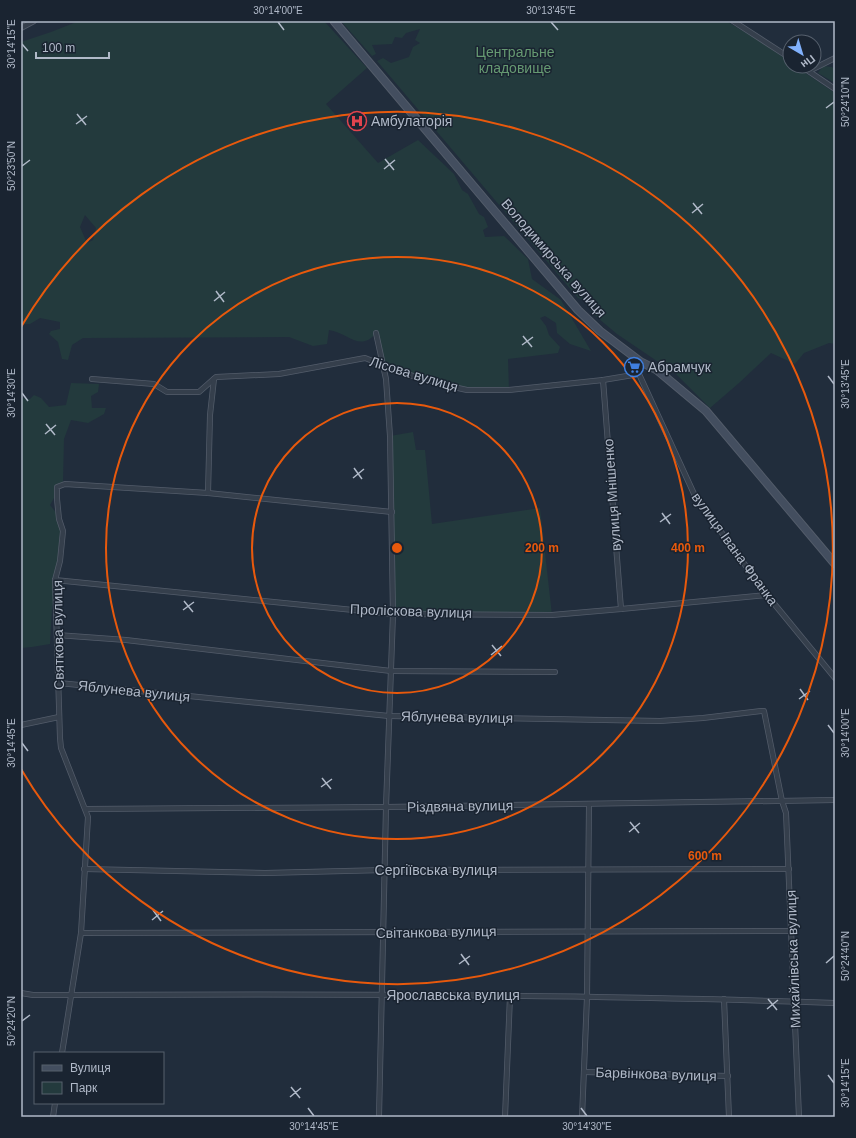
<svg xmlns="http://www.w3.org/2000/svg" width="856" height="1138" font-family="Helvetica,sans-serif">
<style>
.green{fill:#233a3d;fill-rule:evenodd}
.lines{fill:none;stroke-linecap:round;stroke-linejoin:round}
.minor-casing{stroke:#535c6a;stroke-width:6}
.secondary-casing{stroke:#535c6a;stroke-width:9}
.minor{stroke:#353f4c;stroke-width:4.5}
.secondary{stroke:#434e5f;stroke-width:7}
.ticks{fill:none;stroke:#b0b9c8;stroke-width:1.5}
.ring{fill:none;stroke:#e8590c;stroke-width:2}
.labels{text-anchor:middle;stroke-width:3;stroke-linejoin:round;paint-order:stroke}
.park-label{font-size:14px;fill:#669a72;stroke:#1a2431}
.poi-label{font-size:14px;fill:#b0b9c8;stroke:#1a2431;text-anchor:start}
.street-label{font-size:14px;fill:#b0b9c8;stroke:#1a2431}
.centre{fill:#e8590c;stroke:#1a2431;stroke-width:2}
.ring-label{font-size:12px;text-anchor:middle;font-weight:bold;fill:#e8590c;stroke:#1a2431;stroke-width:3;stroke-linejoin:round;paint-order:stroke}
.neatline{fill:none;stroke:#b0b9c8;stroke-width:1.5}
.ticks-label{font-size:10px;text-anchor:middle;fill:#b0b9c8}
</style>
<rect width="100%" height="100%" fill="#212d3c"/>
<g class="green">
<path d="M79 21H324L367 68 326 104 378 163 418 140 454 174 462 190 468 194 479 214 484 217 488 227 483 230 485 237 504 236 528 259 532 279 561 300 591 351 570 344 557 333 556 323 545 316 540 318 546 326 549 335 560 347 558 353 508 359 509 390H467L384 367 376 333C360 353 347 332 329 330L327 344 313 346 289 337 83 338 72 345 68 360 62 359 58 342 49 334 51 331 60 329V322L40 318 30 324H21V42L51 32ZM85 215 96 228 93 240 87 243 80 227Z"/>
<polygon points="341,21 726,21 755,38 790,62 790,66 795,66 835,93 835,344 829,343 804,353 795,364 771,353 739,383 710,408 676,374 617,334 592,313 586,301 578,298 377,61 383,58 391,63 409,57 413,47 420,43 415,40 420,29 406,33 402,38 395,37 392,44 372,45 376,54 372,56"/>
<polygon points="823,66 832,67 835,69 835,83 818,73"/>
<polygon points="71,383 99,384 98,392 91,396 92,408 106,408 104,414 88,423 71,420 64,439 63,482 50,505 61,519 57,570 52,609 50,644 32,647 21,648 21,398 30,399 34,395 41,398 49,407 66,405"/>
<polygon points="413,432 416,450 425,450 432,524 540,508 552,615 393,614 390,436"/>
</g>
<g class="lines">
<g class="minor-casing">
<g id="minor">
<polyline points="733,21 790,58"/>
<polyline points="21,28 34,21"/>
<polyline points="801,66 835,89"/>
<polyline points="809,71 835,58"/>
<polyline points="376,333 386,379 390,436 393,614 386,807 379,1117"/>
<polyline points="641,362 639,374 695,496 767,595 835,678"/>
<polyline points="92,379 154,384 167,392 199,392 216,377 279,374 365,358 406,374 449,386 467,390 509,390 603,380 639,374"/>
<polyline points="603,380 621,609"/>
<polyline points="208,493 210,415 214,379"/>
<polyline points="55,580 393,614 552,615 621,609 767,595"/>
<polyline points="57,635 126,640 391,671 555,672"/>
<polyline points="59,683 389,716 660,721 703,718 761,711 764,711 782,801 786,813 799,1117"/>
<polyline points="21,725 59,717"/>
<polyline points="86,809 386,807 835,800"/>
<polyline points="84,869 265,873 385,870 789,869"/>
<path d="M81 933C318 933 555 930 791 931"/>
<path d="M21 993 33 995H71C326 994 580 994 835 1003"/>
<polyline points="724,999 729,1117"/>
<polyline points="62,1053 81,933 88,817 61,748 60,738 55,580 60,561 63,531 59,519 57,499 57,487 65,484 208,493 392,512"/>
<polyline points="584,1072 728,1076"/>
<polyline points="53,1117 55,1103"/>
<polyline points="505,1117 510,996"/>
<polyline points="582,1117 587,997 589,805"/>
</g>
</g>
<g class="secondary-casing">
<polyline id="secondary" points="334,21 578,310 600,331 641,362 657,370 706,411 835,564"/>
</g>
<use href="#minor" class="minor"/>
<use href="#secondary" class="secondary"/>
</g>
<path class="ticks" d="M278 22 284 30M551 22 558 30M22 44 28 51M826 108 834 102M77 114 86 125M76 124 87 116M385 159 394 170M22 166 30 160M384 169 395 160M693 203 702 214M692 213 703 204M216 291 224 302M214 301 225 292M523 336 532 347M522 345 533 337M828 376 834 384M22 393 28 401M46 424 55 435M45 434 56 425M354 468 362 479M353 478 364 469M662 513 670 524M660 522 671 514M184 601 193 612M183 610 194 602M492 645 501 656M491 655 502 646M800 689 808 700M799 699 810 691M828 725 834 733M22 743 28 751M322 778 331 789M321 787 332 779M630 822 639 833M629 832 640 823M153 910 161 921M152 920 163 911M461 954 469 965M826 963 834 956M459 964 470 956M768 999 777 1010M767 1009 778 1000M22 1021 30 1015M828 1075 834 1083M291 1087 300 1098M290 1097 301 1088M308 1108 314 1116M581 1108 587 1116"/>
<g class="ring">
<circle cx="397" cy="548" r="145"/>
<circle cx="397" cy="548" r="291"/>
<path d="M21 327A436 436 0 1 1 21 769"/>
</g>
<defs>
<g id="hospital-ring" transform="scale(1)"><circle r="9.5" fill="#1a2431" stroke="#e0444e" stroke-width="1.5"/><path d="M-5-5h3v3.5h4V-5h3V5h-3V1.5h-4V5h-3Z" fill="#e0444e"/></g>
<g id="supermarket-ring" transform="scale(1)"><circle r="9.5" fill="#1a2431" stroke="#3f7fe0" stroke-width="1.5"/><path d="M-6-5.5h2.5l.6 2H6L4.5 2H-2.5L-4.4-4H-6ZM-1.5 3.2a1.3 1.3 0 1 0 .1 0ZM3 3.2a1.3 1.3 0 1 0 .1 0Z" fill="#3f7fe0"/></g>
</defs>
<g fill-rule="evenodd">
<use href="#hospital-ring" x="357" y="121"/>
<use href="#supermarket-ring" x="634" y="367"/>
</g>
<g class="labels">
<g class="park-label">
<text x="515" y="57">Центральне<tspan x="515" dy="16">кладовище</tspan></text>
</g>
<g class="poi-label">
<text x="371" y="126">Амбулаторія</text>
<text x="648" y="372">Абрамчук</text>
</g>
<g class="street-label">
<text transform="translate(554 258) rotate(49)" y="5">Володимирська вулиця</text>
<text transform="translate(414 374) rotate(17)" y="5">Лісова вулиця</text>
<text transform="translate(612 495) rotate(-94)" y="5">вулиця Мнішенко</text>
<text transform="translate(735 549) rotate(54)" y="5">вулиця Івана Франка</text>
<text transform="translate(411 611) rotate(2)" y="5">Проліскова вулиця</text>
<text transform="translate(58 635) rotate(-91)" y="5">Святкова вулиця</text>
<text transform="translate(134 691) rotate(6)" y="5">Яблунева вулиця</text>
<text transform="translate(457 717) rotate(1)" y="5">Яблунева вулиця</text>
<text transform="translate(460 806) rotate(-1)" y="5">Різдвяна вулиця</text>
<text x="436" y="875">Сергіївська вулиця</text>
<text transform="translate(436 932) rotate(-1)" y="5">Світанкова вулиця</text>
<text transform="translate(793 959) rotate(-92)" y="5">Михайлівська вулиця</text>
<text x="453" y="1000">Ярославська вулиця</text>
<text transform="translate(656 1074) rotate(2)" y="5">Барвінкова вулиця</text>
</g>
</g>
<circle cx="397" cy="548" r="6" class="centre"/>
<g class="ring-label">
<text x="542" y="552">200 m</text>
<text x="688" y="552">400 m</text>
<text x="705" y="860">600 m</text>
</g>
<rect width="856" height="1138" fill="none" stroke="#1a2431" stroke-width="44"/>
<rect x="34" y="1052" width="130" height="52" fill="#1a2431" stroke="#56606d"/>
<rect x="42" y="1065" width="20" height="6" fill="#434e5f" stroke="#56606d"/>
<text x="70" y="1072" font-size="12" fill="#b0b9c8">Вулиця</text>
<rect x="42" y="1082" width="20" height="12" fill="#233a3d" stroke="#56606d"/>
<text x="70" y="1092" font-size="12" fill="#b0b9c8">Парк</text>
<g transform="translate(802 54) rotate(142)"><circle r="19" fill="#1a2431" stroke="#56606d"/>
<path d="M0-3L7 15L0 10L-7 15Z" fill="#81b1fc"/>
<text y="-6" font-size="11" font-weight="bold" text-anchor="middle" fill="#b0b9c8">Пн</text>
</g>
<path d="M36 52v6h73v-6" fill="none" stroke="#b0b9c8" stroke-width="2"/>
<text x="42" y="52" font-size="12" fill="#b0b9c8" stroke="#1a2431" stroke-width="3" paint-order="stroke">100 m</text>
<rect x="22" y="22" width="812" height="1094" class="neatline"/>
<g class="ticks-label">
<text x="278" y="14">30°14'00"E</text>
<text x="551" y="14">30°13'45"E</text>
<text transform="translate(11 44) rotate(-90)" y="4">30°14'15"E</text>
<text transform="translate(845 102) rotate(-90)" y="4">50°24'10"N</text>
<text transform="translate(11 166) rotate(-90)" y="4">50°23'50"N</text>
<text transform="translate(845 384) rotate(-90)" y="4">30°13'45"E</text>
<text transform="translate(11 393) rotate(-90)" y="4">30°14'30"E</text>
<text transform="translate(845 733) rotate(-90)" y="4">30°14'00"E</text>
<text transform="translate(11 743) rotate(-90)" y="4">30°14'45"E</text>
<text transform="translate(845 956) rotate(-90)" y="4">50°24'40"N</text>
<text transform="translate(11 1021) rotate(-90)" y="4">50°24'20"N</text>
<text transform="translate(845 1083) rotate(-90)" y="4">30°14'15"E</text>
<text x="314" y="1130">30°14'45"E</text>
<text x="587" y="1130">30°14'30"E</text>
</g>
</svg>
